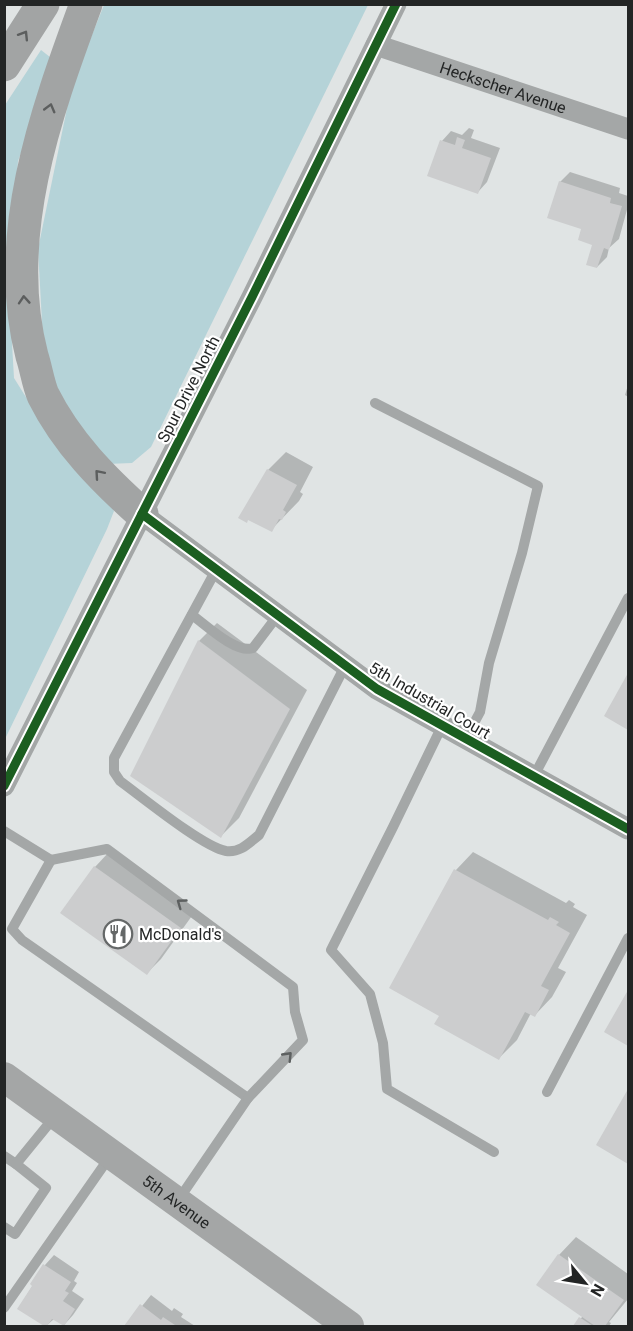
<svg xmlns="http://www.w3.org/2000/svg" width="633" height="1331" font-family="Roboto,sans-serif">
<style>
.green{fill:#b5d3d8}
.shadow{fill:#0003}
.building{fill:#cccdce}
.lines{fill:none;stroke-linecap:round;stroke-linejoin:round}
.lane{stroke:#a4a7a7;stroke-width:10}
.street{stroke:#a4a7a7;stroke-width:21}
.secondary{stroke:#a4a6a6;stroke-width:30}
.highway{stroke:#a2a4a4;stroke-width:33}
.cycleway-casing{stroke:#fff;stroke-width:13}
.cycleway{stroke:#1b5e20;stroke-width:9}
.oneway{stroke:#5c5e5e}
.oneway2{stroke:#5d6060}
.labels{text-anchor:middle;stroke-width:4.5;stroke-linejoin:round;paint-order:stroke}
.street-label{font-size:16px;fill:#232525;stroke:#fff}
.poi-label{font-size:16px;fill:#232525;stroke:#fff;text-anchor:start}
</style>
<rect width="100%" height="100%" fill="#e0e4e4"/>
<g class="green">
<polygon points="104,5 368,5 151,447 132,463 107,464 82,443 44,359 38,249 72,84"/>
<polygon points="41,50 55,61 18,161 9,292 14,378 49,434 105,495 114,511 107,529 5,739 5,105"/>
</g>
<g class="shadow">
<polygon points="469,128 474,130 471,138 500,148 487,182 478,192 442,141 451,131 462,135"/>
<polygon points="570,172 620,188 619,193 628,196 628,206 619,239 609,248 607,257 597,267 594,244 583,228 560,182"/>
<polygon points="628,385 628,397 625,395"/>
<polygon points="286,452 313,467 300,492 303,494 299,501 271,530 268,470"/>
<polygon points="217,623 307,690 239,818 221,836 199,641"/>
<polygon points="628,676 628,729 606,716"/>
<polygon points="109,852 194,913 161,959 147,973 62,913 95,867"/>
<polygon points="473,852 566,903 569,900 575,904 573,907 587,915 558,968 566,972 552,997 535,1015 531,1013 517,1040 499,1058 441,1015 391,988 456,870"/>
<polygon points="628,993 628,1044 606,1032"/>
<polygon points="628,1092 628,1162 598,1144"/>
<polygon points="576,1237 628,1274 628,1299 609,1322 611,1323 609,1326 574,1326 583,1316 559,1255"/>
<polygon points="54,1255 79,1272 74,1281 77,1283 72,1291 84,1299 73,1315 64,1325 54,1319 46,1326 19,1308 45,1265"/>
<polygon points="151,1295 172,1311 174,1308 183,1314 181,1317 195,1326 126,1326"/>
</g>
<g class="building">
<polygon points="457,137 465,140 462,148 491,158 478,194 427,176 440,140 455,145"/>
<polygon points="559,181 611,198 610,203 622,206 609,250 604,248 597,268 586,265 592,245 578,240 581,229 547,218"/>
<polygon points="267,469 297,485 283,510 286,512 282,520 279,519 272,532 248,520 247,523 238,518"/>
<polygon points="198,640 290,709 221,838 130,776"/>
<polygon points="628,673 628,730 604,716"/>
<polygon points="94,866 181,928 147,975 60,913"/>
<polygon points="454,869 548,920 550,917 559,922 556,925 570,933 541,986 549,990 535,1017 525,1012 499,1060 434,1024 439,1016 389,988"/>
<polygon points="628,990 628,1046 604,1032"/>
<polygon points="628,1089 628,1164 596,1145"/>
<polygon points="558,1254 624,1300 605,1326 595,1326 536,1285"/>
<polygon points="43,1264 71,1282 65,1291 69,1293 63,1301 75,1309 64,1326 52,1319 47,1326 44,1326 17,1309 32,1286 30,1284"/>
<polygon points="140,1304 161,1320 163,1317 175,1325 124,1326"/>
<polygon points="579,1317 593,1326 573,1326"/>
</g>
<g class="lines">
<g class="lane">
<polyline points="375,403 538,486 522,553 489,663 480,712 466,738"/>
<path d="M216 570 114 758V772L120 781C142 797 203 847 226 851 240 853 249 843 259 835L345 666"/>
<path d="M192 615C206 625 236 654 253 648L278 615"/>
<polyline points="442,726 393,827 331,950 370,994 383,1043 387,1089 494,1152"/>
<polyline points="534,776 628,598"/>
<polyline points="4,831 51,860 12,929 22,940 248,1098 179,1199"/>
<polyline points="51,860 107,849 293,987 295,1012 303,1040 248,1098"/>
<polyline points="547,1092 628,938"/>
<polyline points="4,1156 16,1164 56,1115"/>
<polyline points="4,1227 15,1234 46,1188 16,1164"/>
<polyline points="4,1308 111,1155"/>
</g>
<g class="street">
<path id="s1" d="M376 45 628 129"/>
<polyline points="142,514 377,689 628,829"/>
<polyline points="4,786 252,297 396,4"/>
</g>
<path class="secondary" id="s2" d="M4 1077 349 1326"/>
<g class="highway">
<path d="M86 4C45 115 1 238 32 356 36 368 38 383 43 395 67 443 103 479 142 514"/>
<polyline points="4,65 43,4"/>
</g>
<g class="cycleway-casing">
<g id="cycleway">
<polyline points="142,514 377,689 628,829"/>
<polyline points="4,786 252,297 396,4"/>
</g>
</g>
<use href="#cycleway" class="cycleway"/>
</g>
<defs><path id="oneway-chevron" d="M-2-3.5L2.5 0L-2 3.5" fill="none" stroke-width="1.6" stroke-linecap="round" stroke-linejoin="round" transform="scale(1.5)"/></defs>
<g class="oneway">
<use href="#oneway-chevron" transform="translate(24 35) rotate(-58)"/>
<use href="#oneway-chevron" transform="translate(50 108) rotate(-75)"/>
<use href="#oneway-chevron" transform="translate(24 300) rotate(-94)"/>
<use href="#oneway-chevron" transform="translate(99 474) rotate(-131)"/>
</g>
<g class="oneway2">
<use href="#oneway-chevron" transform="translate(181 903) rotate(-144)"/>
<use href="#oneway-chevron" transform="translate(288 1056) rotate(-46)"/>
</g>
<defs>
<g id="restaurant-ring" transform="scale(1.5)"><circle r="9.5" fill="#fff" stroke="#656868" stroke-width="1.5"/><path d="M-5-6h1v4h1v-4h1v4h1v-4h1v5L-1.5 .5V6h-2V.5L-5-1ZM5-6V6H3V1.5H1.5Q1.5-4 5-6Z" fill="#656868"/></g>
</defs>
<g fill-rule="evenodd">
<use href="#restaurant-ring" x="118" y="934"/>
</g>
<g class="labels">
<g class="street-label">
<text dy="6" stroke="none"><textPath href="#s1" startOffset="134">Heckscher Avenue</textPath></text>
<text transform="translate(188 389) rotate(-63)" y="6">Spur Drive North</text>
<text transform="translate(430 700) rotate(30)" y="6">5th Industrial Court</text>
<text dy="6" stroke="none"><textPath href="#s2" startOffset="213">5th Avenue</textPath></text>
</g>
<g class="poi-label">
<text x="139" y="940">McDonald's</text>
</g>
</g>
<rect width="633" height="1331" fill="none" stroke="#232525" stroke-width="12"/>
<g transform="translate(585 1283) rotate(120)" stroke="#ffffff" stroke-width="4.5" paint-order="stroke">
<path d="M0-4.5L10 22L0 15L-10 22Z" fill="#232525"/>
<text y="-9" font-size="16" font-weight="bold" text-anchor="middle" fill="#232525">N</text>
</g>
</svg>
